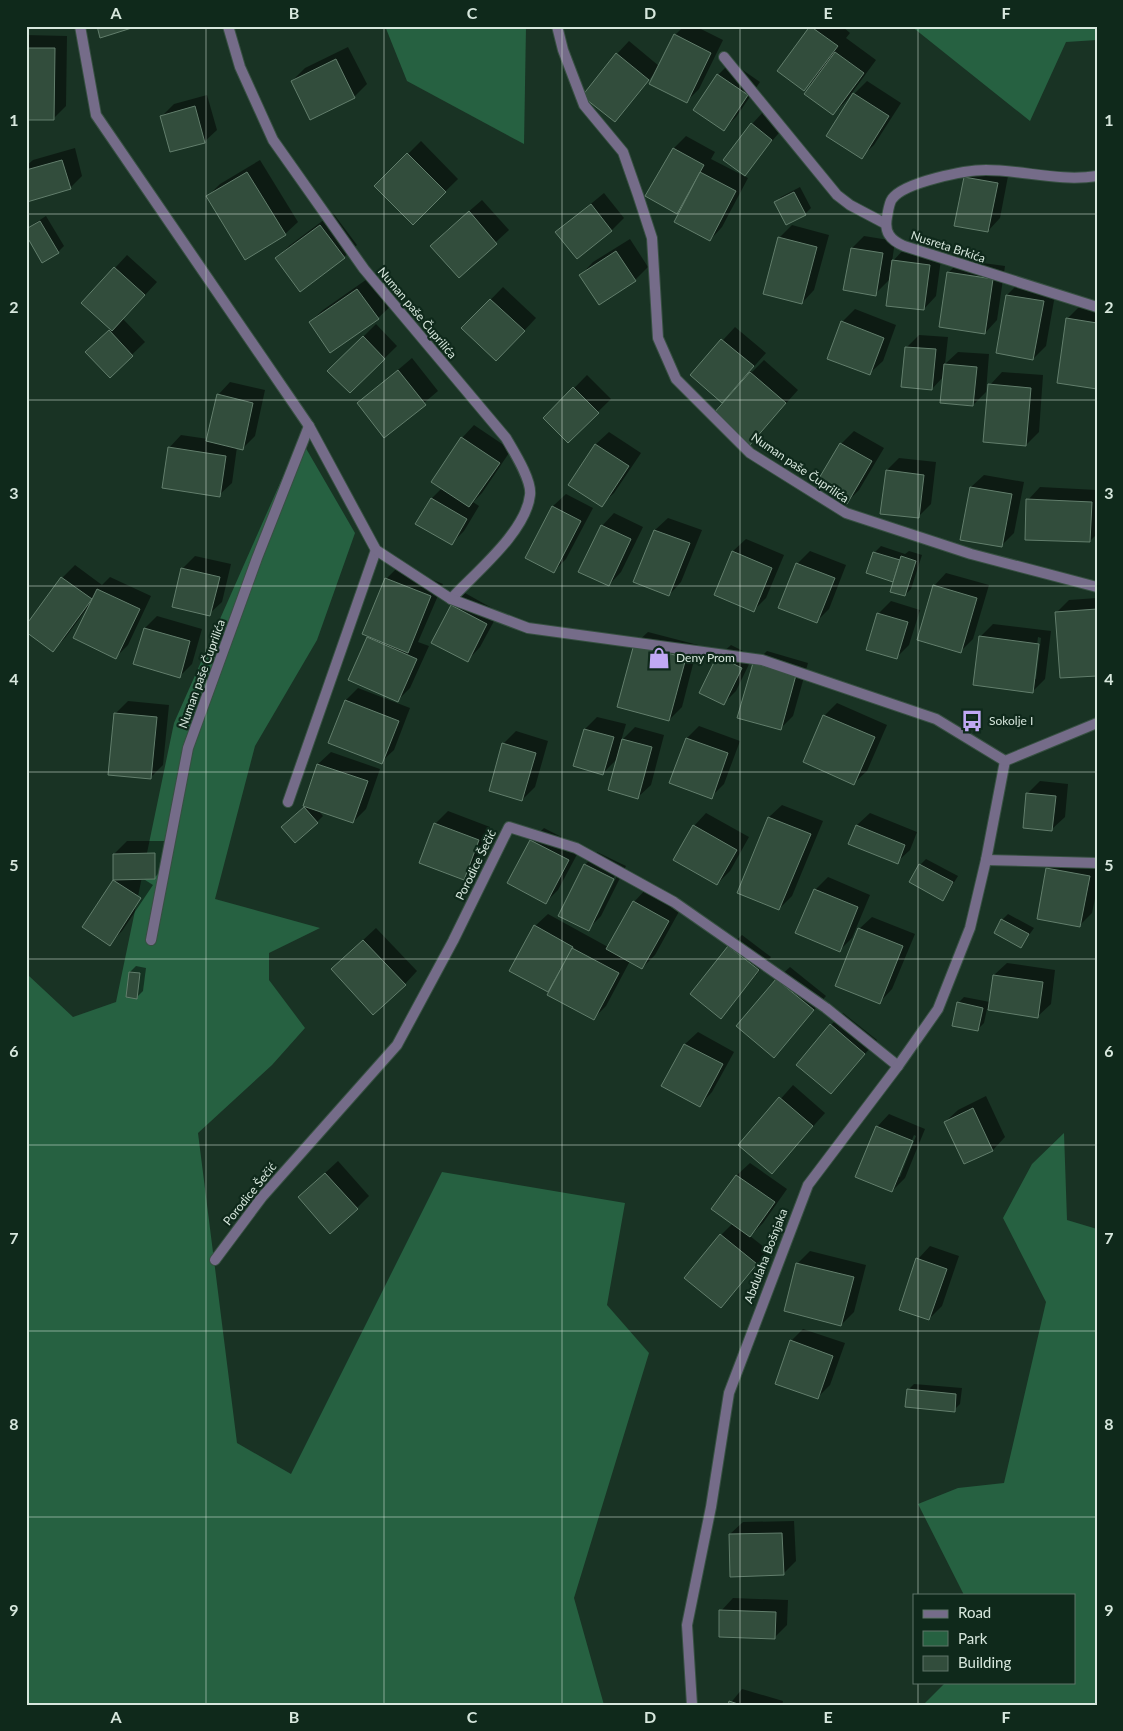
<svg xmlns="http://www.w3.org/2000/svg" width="1123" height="1731" font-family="Lato,sans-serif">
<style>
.green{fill:#266141}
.shadow{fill:#0007;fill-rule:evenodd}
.building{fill:#324d3c;stroke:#627e6c}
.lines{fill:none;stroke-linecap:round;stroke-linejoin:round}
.minor-casing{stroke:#375042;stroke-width:12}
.tertiary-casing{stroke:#375042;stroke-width:12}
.minor{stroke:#756c89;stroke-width:10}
.tertiary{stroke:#756c89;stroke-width:10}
.grid{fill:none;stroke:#d7e7dd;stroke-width:1;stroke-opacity:0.55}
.labels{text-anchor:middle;stroke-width:4.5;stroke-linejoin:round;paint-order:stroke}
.street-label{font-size:12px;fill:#d7e7dd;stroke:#0f291b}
.poi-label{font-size:12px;fill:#d7e7dd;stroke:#0f291b;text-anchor:start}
.neatline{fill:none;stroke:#d7e7dd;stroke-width:2}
.grid-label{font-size:16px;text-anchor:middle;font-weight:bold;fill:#d7e7dd}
</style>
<rect width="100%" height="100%" fill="#193324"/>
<g class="green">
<polygon points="385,26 526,26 524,144 407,81"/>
<polygon points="911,26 1097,26 1097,40 1066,42 1030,121"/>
<polygon points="300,438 355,533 317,640 255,746 215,899 320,928 269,953 269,980 305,1028 272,1065 198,1133 237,1443 291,1474 442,1172 625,1203 607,1305 649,1353 574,1598 604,1705 26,1705 26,965 29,976 73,1017 116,1002 174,723"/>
<polygon points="1064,1133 1067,1220 1097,1229 1097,1705 923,1705 946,1682 1074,1682 1074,1595 964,1595 918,1504 958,1488 1004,1483 1046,1302 1003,1218 1032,1164"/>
</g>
<g class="shadow">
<polygon points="684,26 695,26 723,40 699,89 686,102 653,75 615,120 617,54 629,41 659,66 675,35"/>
<polygon points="812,26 842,26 850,33 846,38 876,60 846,101 833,114 814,80 804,90 778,71"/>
<polygon points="26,35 67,36 66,106 53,119 26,119"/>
<polygon points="348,47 367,84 354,97 311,118 292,81 305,68"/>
<polygon points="731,62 760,82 736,117 724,129 695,110 718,75"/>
<polygon points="867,81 901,103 874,145 861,157 828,136 854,94"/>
<polygon points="207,95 217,130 204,142 162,116 174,104"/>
<polygon points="764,111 784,127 744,174 752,124"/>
<polygon points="686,136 715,152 711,159 748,178 722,227 710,240 684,205 677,212 647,196 674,148"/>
<polygon points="421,141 458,179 413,223 376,186"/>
<polygon points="75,148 82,176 70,188 28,200 26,166 33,160"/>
<polygon points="260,160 298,222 285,234 208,196 220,184"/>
<polygon points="977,165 1009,171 1000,218 988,231 965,178"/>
<polygon points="800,187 811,208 805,214 775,203 781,197"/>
<polygon points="604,193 624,218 611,231 557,232"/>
<polygon points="482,200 509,230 459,276 444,233"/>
<polygon points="333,213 357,245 344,257 277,258 289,246"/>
<polygon points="46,216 64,246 58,252 26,229"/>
<polygon points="792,225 829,235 814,290 802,303 779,238"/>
<polygon points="864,236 895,241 892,262 905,248 942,252 936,296 924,309 890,279 875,294 852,248"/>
<polygon points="630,239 648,267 635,280 599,303 581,275 593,262"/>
<polygon points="127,255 157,282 123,319 145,342 110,376 99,340 111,329 115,268"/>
<polygon points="961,260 1005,266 997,320 985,333 948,273"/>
<polygon points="370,277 391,306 378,318 310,322 323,310"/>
<polygon points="1020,282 1056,289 1046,346 1033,359 997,352 1007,295"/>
<polygon points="503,287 536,318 509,347 463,328"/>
<polygon points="1080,306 1097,309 1097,387 1067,319"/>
<polygon points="855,309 896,325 883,361 870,373 842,322"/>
<polygon points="376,324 397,346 350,392 329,371"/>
<polygon points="735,327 766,353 750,371 752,372 764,360 798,390 761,431 691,375"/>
<polygon points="919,335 948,337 945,364 958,352 989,354 986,392 973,405 944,376 932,389 907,347"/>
<polygon points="412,358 438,391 385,436 358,404"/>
<polygon points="1002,372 1043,375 1039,432 1026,445 990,385"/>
<polygon points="587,375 611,399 568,441 545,418"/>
<polygon points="230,382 265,390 255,436 243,448 237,447 232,483 219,495 169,448 181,435 208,439 218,395"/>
<polygon points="474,425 511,450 482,493 473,502 479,506 464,531 451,544 432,498 442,488 462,438"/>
<polygon points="854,431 884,448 859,490 847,502 817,485 841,444"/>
<polygon points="609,432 641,453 614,493 601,505 570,484 596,444"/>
<polygon points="899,458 936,462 931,504 918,517 887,470"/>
<polygon points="984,475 1024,482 1014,533 1001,546 971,487"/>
<polygon points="1040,487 1097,490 1097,534 1090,541 1028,500"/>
<polygon points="566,494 593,508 566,559 553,572 526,558 553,506"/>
<polygon points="614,513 643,527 621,572 609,585 602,526"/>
<polygon points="668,518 702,530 681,582 669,595 635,581 655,530"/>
<polygon points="746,539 784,555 766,598 753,611 715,595 733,551"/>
<polygon points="881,546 905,554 909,551 922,555 911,589 905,595 895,581 868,572 875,552"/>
<polygon points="810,551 846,565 829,609 816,622 797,564"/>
<polygon points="195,556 231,564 222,602 209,614 173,606 183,568"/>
<polygon points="75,565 102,585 110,577 151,596 128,645 116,657 88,607 65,638 53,650 26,627 62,578"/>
<polygon points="399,566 443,584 418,642 429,646 410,688 398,700 349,679 369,636 386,579"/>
<polygon points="946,573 989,585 973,639 961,651 934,586"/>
<polygon points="465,593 499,612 480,647 468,660 452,606"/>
<polygon points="1097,598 1097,675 1057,612 1069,600"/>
<polygon points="891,601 920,610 909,645 896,658 878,614"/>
<polygon points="157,616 202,629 192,664 179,677 145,628"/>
<path d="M993 624 1051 631 1045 679 1032 692 980 637ZM1038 637 1041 638 1036 679H1033Z"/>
<polygon points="648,632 698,645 682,707 669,720 635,644"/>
<polygon points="731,645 753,656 736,691 723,704 718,657"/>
<polygon points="767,651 808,663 793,716 780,729 754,664"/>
<polygon points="358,688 410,708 394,750 381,762 346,700"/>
<polygon points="128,701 169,705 163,765 150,778 115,714"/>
<polygon points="837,703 887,725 867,771 854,783 824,716"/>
<polygon points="597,717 626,724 621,741 635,727 664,735 651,785 638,797 617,759 603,773 585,729"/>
<polygon points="699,726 740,741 724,784 711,797 687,738"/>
<polygon points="516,731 548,741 535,787 522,800 503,744"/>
<polygon points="331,752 380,769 366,809 353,822 317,809 323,816 317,822 288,821 306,805 318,764"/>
<polygon points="1040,781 1068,784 1065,817 1052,829 1027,794"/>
<polygon points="782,805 823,821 792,896 779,909 738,892 769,817"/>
<polygon points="448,811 490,827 476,866 464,879 435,824"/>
<polygon points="706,813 749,837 730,871 717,884 694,826"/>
<polygon points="870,813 917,832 910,850 897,862 849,843 857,825"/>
<polygon points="544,828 581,847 558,890 546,902 509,883 531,841"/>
<polygon points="127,841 167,841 167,865 154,878 142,878 153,885 122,931 109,944 84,927 115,878 114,854"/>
<path d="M597 852 626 866 601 916 588 929 585 865ZM616 873 618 874 597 916H595Z"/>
<polygon points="1060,856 1097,862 1097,889 1092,913 1079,926 1038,918 1048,868"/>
<polygon points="926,859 958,876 943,900 920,865"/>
<polygon points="828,877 870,895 852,938 840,950 815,890"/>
<polygon points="646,889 681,908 655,955 642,968 630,961 606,1006 594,1018 511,970 535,926 548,914 608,947 634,902"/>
<polygon points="1008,914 1034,928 1021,946 1002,920"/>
<polygon points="872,917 915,934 892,989 880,1002 859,929"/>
<polygon points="376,928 417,971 405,984 345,957"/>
<polygon points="742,935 771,957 721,1017 729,947"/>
<polygon points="1007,963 1055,970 1051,1004 1038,1016 987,1009 984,1023 978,1029 958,1003 964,997 990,1002 994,975"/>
<polygon points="136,966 146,968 143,991 137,997 130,972"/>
<polygon points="790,967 826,996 774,1056 777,979"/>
<polygon points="843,1013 877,1040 831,1093 831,1025"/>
<polygon points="698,1032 734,1052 712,1092 700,1105 663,1085 685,1044"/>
<polygon points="793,1085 825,1113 772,1172 740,1145"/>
<polygon points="986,1096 1005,1137 993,1150 965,1163 945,1122 958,1110"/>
<path d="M889 1114 925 1129 905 1178 892 1191 877 1127ZM914 1135 916 1136 900 1177H897Z"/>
<polygon points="338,1161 369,1196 357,1208 312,1185"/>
<polygon points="750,1163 787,1189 763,1223 750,1236 769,1251 721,1306 721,1235 733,1223 713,1208 737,1175"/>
<polygon points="930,1246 959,1256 942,1306 929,1319 918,1259"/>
<polygon points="810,1251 866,1265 854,1312 841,1325 785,1310 798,1263"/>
<polygon points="803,1329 845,1343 830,1385 818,1397 791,1341"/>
<polygon points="914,1384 962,1388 960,1404 954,1410 908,1390"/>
<polygon points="794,1521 796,1561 783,1574 730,1534 743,1522"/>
<polygon points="733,1598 788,1600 787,1625 774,1638 721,1611"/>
<polygon points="742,1689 783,1701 782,1705 729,1705"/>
</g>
<g class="building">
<polygon points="97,26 138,26 100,38"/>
<polygon points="810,26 838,46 804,91 777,71"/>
<polygon points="674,34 711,53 687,103 649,84"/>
<polygon points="26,48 55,48 54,120 26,120"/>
<polygon points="835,52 864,73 833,115 804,94"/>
<polygon points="616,53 649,80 615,122 582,96"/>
<polygon points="336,59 355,98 310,120 291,81"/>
<polygon points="717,74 748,95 724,131 693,110"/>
<polygon points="853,93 889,116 862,159 826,136"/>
<polygon points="195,106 205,143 170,152 160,116"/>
<polygon points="751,123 772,140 745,176 723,160"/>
<polygon points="673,148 704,165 677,214 645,196"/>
<polygon points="407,153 446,192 413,225 374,186"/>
<polygon points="62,160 71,189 27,202 26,170"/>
<polygon points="247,172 286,235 245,260 206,196"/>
<polygon points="700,172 736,191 710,241 674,222"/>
<polygon points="964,177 998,183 988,232 954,226"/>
<polygon points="794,192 806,215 786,225 774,202"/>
<polygon points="591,204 612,231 577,259 555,232"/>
<polygon points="469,211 497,244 459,278 430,246"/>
<polygon points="40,221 59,253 42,263 26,235 26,229"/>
<polygon points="320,225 345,258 300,292 275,258"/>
<polygon points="778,237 817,247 802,304 763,294"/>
<polygon points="851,248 883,253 876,296 843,290"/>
<polygon points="616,251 636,281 599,305 579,275"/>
<polygon points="892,260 930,265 924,310 886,306"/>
<polygon points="114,267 145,295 112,331 81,303"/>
<polygon points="947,272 993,279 985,334 939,327"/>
<polygon points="357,289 379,319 330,353 309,322"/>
<polygon points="1006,295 1044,301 1033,360 996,353"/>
<polygon points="490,299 525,331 496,361 461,328"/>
<polygon points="1066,318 1097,323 1097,389 1057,383"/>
<polygon points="841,321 884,338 870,375 827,359"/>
<polygon points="109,330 133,356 110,378 85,352"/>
<polygon points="363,336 385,359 350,393 327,371"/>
<polygon points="721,339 754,366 722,403 690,375"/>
<polygon points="905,347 936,349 932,390 901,387"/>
<polygon points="944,364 977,367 973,406 940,403"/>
<polygon points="398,370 426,405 384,438 357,403"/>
<polygon points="750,372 786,403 749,446 713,414"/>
<polygon points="988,384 1031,388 1026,446 983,442"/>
<polygon points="573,387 599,413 568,443 543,418"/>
<polygon points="217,394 253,403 243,450 206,441"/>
<polygon points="461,437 500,463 469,507 431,482"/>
<polygon points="840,443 872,461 847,504 815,485"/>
<polygon points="595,444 629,466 602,507 568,485"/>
<polygon points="168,447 226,456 220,497 162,488"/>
<polygon points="886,470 924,475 919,518 880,514"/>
<polygon points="970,487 1012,494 1002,547 960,540"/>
<polygon points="431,498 467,519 452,545 415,524"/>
<polygon points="1026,499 1092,502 1090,542 1025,540"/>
<polygon points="552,506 581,521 554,573 525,558"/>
<polygon points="601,525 631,539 609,586 578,572"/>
<polygon points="654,530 690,543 669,596 633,582"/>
<polygon points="732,551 772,568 754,612 714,595"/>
<polygon points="873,552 900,560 893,582 866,573"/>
<polygon points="901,556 916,561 905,596 890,592"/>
<polygon points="796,563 835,578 817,623 778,608"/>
<polygon points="181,568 220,577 210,616 172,607"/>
<polygon points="61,577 92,599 53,652 26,632 26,625"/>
<polygon points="385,578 431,596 408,653 362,634"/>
<polygon points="933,585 977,598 961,653 917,640"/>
<polygon points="97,589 140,609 116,659 73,638"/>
<polygon points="451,605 487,624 468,662 431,643"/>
<polygon points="1097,609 1097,676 1060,678 1055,612"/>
<polygon points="877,613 908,622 897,659 866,650"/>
<polygon points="144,628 190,641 180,678 133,664"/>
<polygon points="979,636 1039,644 1033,693 973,685"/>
<polygon points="367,637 417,659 398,702 348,680"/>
<polygon points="634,644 686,658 669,721 617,707"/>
<polygon points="717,656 742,668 724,705 699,693"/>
<polygon points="753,663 796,675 781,730 737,718"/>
<polygon points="345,700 399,721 382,764 328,743"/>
<polygon points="114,713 157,717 151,779 108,775"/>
<polygon points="823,715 875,737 854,785 803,762"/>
<polygon points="584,729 614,737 603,775 573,766"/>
<polygon points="686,738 728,753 712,799 669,783"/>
<polygon points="622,739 652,747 638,799 608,790"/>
<polygon points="502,743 536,753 522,801 489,791"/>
<polygon points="317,764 368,781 353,823 303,806"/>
<polygon points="1026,793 1056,796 1052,831 1023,828"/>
<polygon points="304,807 318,823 295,843 281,827"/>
<polygon points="768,817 811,834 779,910 737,893"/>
<polygon points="434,823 479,840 464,880 419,863"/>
<polygon points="693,825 737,850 717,885 673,860"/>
<polygon points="856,825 905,845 898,864 848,844"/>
<polygon points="530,840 569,860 546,904 507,883"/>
<polygon points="155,853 155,879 113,880 113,854"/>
<polygon points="584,864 614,879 589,931 558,916"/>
<polygon points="919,864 953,882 943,901 909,882"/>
<polygon points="1046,868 1090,876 1080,927 1037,919"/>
<polygon points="113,880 141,898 110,946 82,927"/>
<polygon points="814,889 858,907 840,952 795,933"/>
<polygon points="633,901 669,921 642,969 606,949"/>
<polygon points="1001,919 1029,934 1021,948 994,933"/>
<polygon points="534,925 573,947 548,992 509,971"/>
<polygon points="858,928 903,946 880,1004 835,986"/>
<polygon points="363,940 406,985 373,1015 331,969"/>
<polygon points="728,946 759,970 721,1019 690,994"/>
<polygon points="572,948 619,973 594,1020 547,995"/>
<polygon points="129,972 140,973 137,999 126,997"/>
<polygon points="993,975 1043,982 1038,1018 988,1010"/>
<polygon points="776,979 814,1010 774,1058 736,1026"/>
<polygon points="957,1002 983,1008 978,1031 952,1026"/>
<polygon points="830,1024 865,1054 831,1094 796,1065"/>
<polygon points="684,1044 723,1064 700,1107 661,1086"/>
<polygon points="779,1097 813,1126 772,1174 738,1145"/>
<polygon points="973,1108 993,1151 964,1164 944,1122"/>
<polygon points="876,1126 913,1141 892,1192 855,1177"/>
<polygon points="325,1173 358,1209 330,1234 298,1197"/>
<polygon points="736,1175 775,1202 750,1237 711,1209"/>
<polygon points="720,1234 757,1264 721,1308 684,1278"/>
<polygon points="916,1258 947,1269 929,1320 899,1310"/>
<polygon points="796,1263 854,1277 841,1326 784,1311"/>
<polygon points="790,1340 833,1356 818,1399 775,1384"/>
<polygon points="907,1389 956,1394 955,1412 905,1407"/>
<polygon points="782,1533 784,1575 730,1577 729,1534"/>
<polygon points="719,1610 776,1612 775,1639 719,1637"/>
<polygon points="729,1701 741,1705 728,1705"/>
</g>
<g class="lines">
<g class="minor-casing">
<g id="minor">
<path d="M228 26 240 67 273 140 364 269 506 438C514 452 532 480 530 495 526 532 475 573 451 599"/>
<polyline points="557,26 563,50 584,105 623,152 638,195 652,238 658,338 676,379 750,453 846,513 971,554 1097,587"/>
<polyline points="724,57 837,195 850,205 886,224"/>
<path d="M1097 176C1059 182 1023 170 986 170 966 170 904 182 892 199 889 203 888 212 887 217 884 232 890 240 904 246L1097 307"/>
<polyline points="288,802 376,550"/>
<polyline points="986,860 1097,863"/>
<polyline points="151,940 188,748 257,558 309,426"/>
<polyline points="215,1260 262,1197 397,1045 453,941 509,827 576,848 674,902 826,1008 898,1066"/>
<polyline points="692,1705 687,1625 711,1507 729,1393 808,1185 898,1066 938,1009 970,928 986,860 1005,761"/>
</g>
</g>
<g class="tertiary-casing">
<polyline id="tertiary" points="80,26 96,115 309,426 376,550 451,599 528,628 762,660 936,719 1005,761 1097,723"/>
</g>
<use href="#minor" class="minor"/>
<use href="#tertiary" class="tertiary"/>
</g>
<path class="grid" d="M206 26V1705M384 26V1705M562 26V1705M740 26V1705M918 26V1595M26 214H1097M26 400H1097M26 586H1097M26 772H1097M26 959H1097M26 1145H1097M26 1331H1097M26 1517H1097M918 1682V1705"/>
<defs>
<g id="shop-bare" transform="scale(1.725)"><path d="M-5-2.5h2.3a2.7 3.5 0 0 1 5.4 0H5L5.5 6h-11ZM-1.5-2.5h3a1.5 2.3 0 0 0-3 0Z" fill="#c0a8f3" stroke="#0f291b" stroke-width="2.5" paint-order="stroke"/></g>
<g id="bus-bare" transform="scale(1.725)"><path d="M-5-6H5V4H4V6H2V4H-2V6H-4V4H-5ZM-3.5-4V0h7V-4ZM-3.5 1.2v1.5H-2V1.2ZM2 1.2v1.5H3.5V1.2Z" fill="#c0a8f3" stroke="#0f291b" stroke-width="2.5" paint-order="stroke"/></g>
</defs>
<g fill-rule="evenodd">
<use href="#shop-bare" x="659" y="658"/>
<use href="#bus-bare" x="972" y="721"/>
</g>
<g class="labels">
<g class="street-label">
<text transform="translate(948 247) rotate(18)" y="4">Nusreta Brkića</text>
<text transform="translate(417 313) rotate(50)" y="4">Numan paše Čuprilića</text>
<text transform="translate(800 468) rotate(34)" y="4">Numan paše Čuprilića</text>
<text transform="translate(202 674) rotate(-70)" y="4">Numan paše Čuprilića</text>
<text transform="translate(476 865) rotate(-64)" y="4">Porodice Šečić</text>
<text transform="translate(250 1194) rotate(-51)" y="4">Porodice Šečić</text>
<text transform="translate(766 1256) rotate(-69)" y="4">Abdulaha Bošnjaka</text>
</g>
<g class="poi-label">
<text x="676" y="662">Deny Prom</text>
<text x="989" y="725">Sokolje I</text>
</g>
</g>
<rect width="1123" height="1731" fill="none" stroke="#0f291b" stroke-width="55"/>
<rect x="913" y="1594" width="162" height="90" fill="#0f291b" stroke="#5f7569"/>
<rect x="923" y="1610" width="25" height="8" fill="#756c89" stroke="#5f7569"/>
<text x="958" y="1618" font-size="15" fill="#d7e7dd">Road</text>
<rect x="923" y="1631" width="25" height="15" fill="#266141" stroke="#5f7569"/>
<text x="958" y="1644" font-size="15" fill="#d7e7dd">Park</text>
<rect x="923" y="1656" width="25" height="15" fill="#324d3c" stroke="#5f7569"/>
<text x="958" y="1668" font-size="15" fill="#d7e7dd">Building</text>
<rect x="28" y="28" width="1068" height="1676" class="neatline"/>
<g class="grid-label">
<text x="116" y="19">A</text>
<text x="294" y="19">B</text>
<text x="472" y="19">C</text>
<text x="650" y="19">D</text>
<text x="828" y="19">E</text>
<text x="1006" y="19">F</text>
<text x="14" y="126">1</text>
<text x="1109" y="126">1</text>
<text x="14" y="313">2</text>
<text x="1109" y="313">2</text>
<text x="14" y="499">3</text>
<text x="1109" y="499">3</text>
<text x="14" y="685">4</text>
<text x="1109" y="685">4</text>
<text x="14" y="871">5</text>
<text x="1109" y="871">5</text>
<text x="14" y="1057">6</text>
<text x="1109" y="1057">6</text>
<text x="14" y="1244">7</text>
<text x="1109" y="1244">7</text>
<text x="14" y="1430">8</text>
<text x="1109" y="1430">8</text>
<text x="14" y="1616">9</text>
<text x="1109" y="1616">9</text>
<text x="116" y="1723">A</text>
<text x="294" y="1723">B</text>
<text x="472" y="1723">C</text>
<text x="650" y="1723">D</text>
<text x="828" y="1723">E</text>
<text x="1006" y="1723">F</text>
</g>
</svg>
